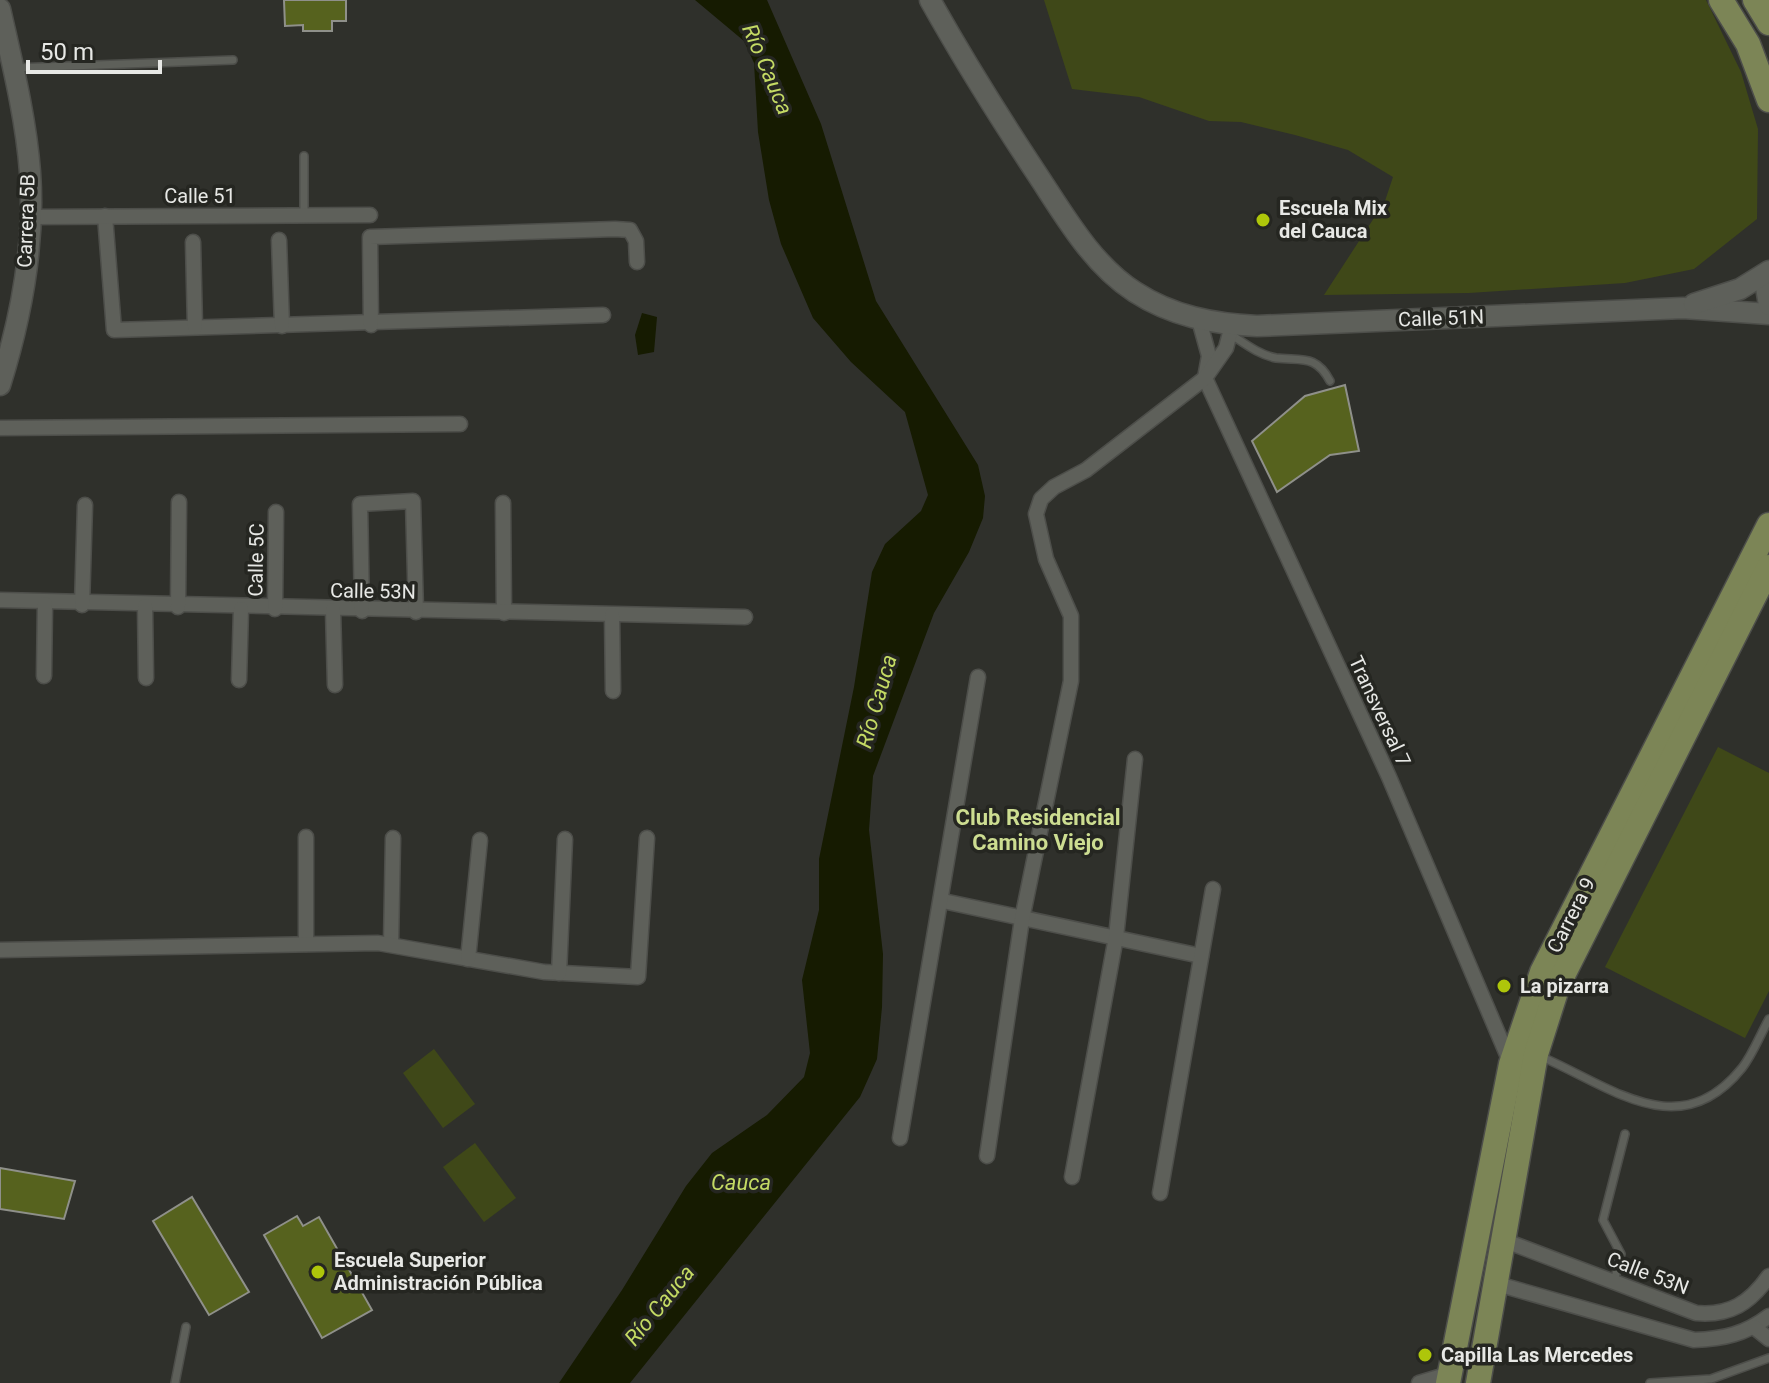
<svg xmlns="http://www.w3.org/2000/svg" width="1769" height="1383" font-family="Roboto,sans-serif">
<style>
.green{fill:#3f4818}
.water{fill:#161b01}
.building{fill:#56621e;stroke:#8f908a;stroke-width:2}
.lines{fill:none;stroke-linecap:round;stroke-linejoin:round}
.service-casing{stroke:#4d4e4a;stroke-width:10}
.minor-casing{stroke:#4d4e4a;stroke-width:17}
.secondary-casing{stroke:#4d4e4a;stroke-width:23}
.primary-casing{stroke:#4d4e4a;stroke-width:27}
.service{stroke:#5e605a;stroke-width:7}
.minor{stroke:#5e605a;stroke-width:14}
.secondary{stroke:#5e605a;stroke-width:20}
.primary{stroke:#7c8556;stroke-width:24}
.poi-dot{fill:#aec60a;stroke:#252621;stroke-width:3}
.labels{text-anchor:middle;stroke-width:7;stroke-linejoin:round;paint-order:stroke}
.street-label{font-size:20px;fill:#e7e8e5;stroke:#252621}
.poi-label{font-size:20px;font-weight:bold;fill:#e7e8e5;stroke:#252621;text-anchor:start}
.water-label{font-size:22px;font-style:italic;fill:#c4da64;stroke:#252621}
.neighbourhood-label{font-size:22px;font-weight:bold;fill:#cddd91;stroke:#252621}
</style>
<rect width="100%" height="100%" fill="#2f302b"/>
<g class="green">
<polygon points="1044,0 1706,0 1741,72 1758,129 1757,219 1694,269 1625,283 1469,293 1324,295 1385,201 1393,177 1348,150 1295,135 1241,122 1209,121 1139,97 1072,89"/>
<polygon points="1718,747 1769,773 1769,991 1745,1038 1605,967"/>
<polygon points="434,1049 475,1104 443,1128 403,1073"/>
<polygon points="475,1143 516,1198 484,1222 443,1167"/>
</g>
<g class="water">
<polygon points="695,0 767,0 821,124 876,301 978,465 985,496 983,518 969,552 934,613 873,776 869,830 883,954 882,1007 877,1059 860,1097 630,1383 559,1383 622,1290 686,1186 712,1153 767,1115 804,1077 810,1053 802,980 819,910 819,859 854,687 872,572 885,544 921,511 928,495 905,412 851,362 813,318 781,244 769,200 758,132 754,63 744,41"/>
<polygon points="642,313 657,317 654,352 638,355 635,335"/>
</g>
<g class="building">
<polygon points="284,0 346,0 346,21 332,21 332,31 303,31 303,25 285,26"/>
<polygon points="1345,385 1359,451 1330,455 1277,492 1252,441 1305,396"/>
<polygon points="0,1168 75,1181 64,1219 0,1209"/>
<polygon points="192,1197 249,1292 209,1315 153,1221"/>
<polygon points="297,1216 303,1226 319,1217 372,1310 322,1338 264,1235"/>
</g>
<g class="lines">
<g class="service-casing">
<g id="service">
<polyline points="15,68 233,60"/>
<polyline points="304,156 304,215"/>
<path d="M1230 334C1244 343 1259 355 1276 358 1301 361 1316 354 1330 381"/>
<path d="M1542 1057C1613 1088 1680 1145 1742 1068 1753 1054 1760 1035 1769 1019"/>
<polyline points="1614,1282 1621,1254 1603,1220 1625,1134"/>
<polyline points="175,1383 186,1327"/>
<polyline points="1650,1383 1711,1379 1769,1358"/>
</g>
</g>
<g class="minor-casing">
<g id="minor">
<polyline points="105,216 114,330 603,315"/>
<polyline points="30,217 370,215"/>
<polyline points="279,240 282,326"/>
<polyline points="193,242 195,327"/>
<polyline points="1199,320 1209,356 1205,378"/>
<polyline points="371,325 370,237 615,229 630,230 636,241 637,262"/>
<polyline points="1205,378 1389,777 1511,1064"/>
<polyline points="0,428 460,424"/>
<polyline points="503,503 504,613"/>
<polyline points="0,600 745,617"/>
<polyline points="82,605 85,505"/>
<polyline points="145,606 146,678"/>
<polyline points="178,607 179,502"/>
<polyline points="275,609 276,512"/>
<polyline points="333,610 335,685"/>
<polyline points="362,611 360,504 413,501 416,612"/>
<polyline points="612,615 613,691"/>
<polyline points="44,676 45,604"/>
<polyline points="239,680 241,609"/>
<polyline points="943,901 1201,956"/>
<polyline points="306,944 306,837"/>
<polyline points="391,944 393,838"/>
<polyline points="0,950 378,943 544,972 638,977 647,838"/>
<polyline points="468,959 480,840"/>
<polyline points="559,973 565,839"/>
<polyline points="900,1138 978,677"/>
<polyline points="987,1156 1022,919 1071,681 1071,616 1046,559 1036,514 1041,499 1054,487 1086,470 1205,378 1226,348 1232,325"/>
<polyline points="1072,1177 1116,937 1135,759"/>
<polyline points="1160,1193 1213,889"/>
<path d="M1503 1240 1696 1313C1730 1316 1750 1303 1769 1276"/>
<path d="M1494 1283 1694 1340C1724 1339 1745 1334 1769 1316"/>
<polyline points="1754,1327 1769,1339"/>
<polyline points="1419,1383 1449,1374"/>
</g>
</g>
<g class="secondary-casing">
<g id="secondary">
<path d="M930 0C963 59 998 115 1035 171 1063 213 1091 264 1135 292 1172 316 1213 324 1257 326L1683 308 1769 314"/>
<path d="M0 9C12 62 26 118 30 172 35 242 21 318 0 385"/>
<polyline points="1764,275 1769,305"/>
<polyline points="1694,304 1740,289 1769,271"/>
</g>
</g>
<g class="primary-casing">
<g id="primary">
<polyline points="1721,0 1748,44 1769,100"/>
<polyline points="1755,0 1769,23"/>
<polyline points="1448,1383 1511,1064 1542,972 1769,525"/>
<polyline points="1478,1383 1536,1054 1558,985 1769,567"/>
</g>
</g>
<use href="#service" class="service"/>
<use href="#minor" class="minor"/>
<use href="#secondary" class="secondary"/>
<use href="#primary" class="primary"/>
</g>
<g class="poi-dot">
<circle cx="1263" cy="220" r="8"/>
<circle cx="1504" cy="986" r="8"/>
<circle cx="318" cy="1272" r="8"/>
<circle cx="1425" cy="1355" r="8"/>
</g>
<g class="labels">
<g class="street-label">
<text x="200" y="203">Calle 51</text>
<text transform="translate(26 221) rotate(-88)" y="7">Carrera 5B</text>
<text transform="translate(1441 318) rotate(-2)" y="7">Calle 51N</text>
<text transform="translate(256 560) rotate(-89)" y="7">Calle 5C</text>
<text transform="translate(373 591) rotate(1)" y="7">Calle 53N</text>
<text transform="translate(1380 711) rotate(65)" y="7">Transversal 7</text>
<text transform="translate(1571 915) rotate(-63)" y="7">Carrera 9</text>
<text transform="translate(1648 1273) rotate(21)" y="7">Calle 53N</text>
</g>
<g class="poi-label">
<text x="1279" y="215">Escuela Mix<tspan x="1279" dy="23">del Cauca</tspan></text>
<text x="1520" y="993">La pizarra</text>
<text x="334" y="1267">Escuela Superior<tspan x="334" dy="23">Administración Pública</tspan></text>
<text x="1441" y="1362">Capilla Las Mercedes</text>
</g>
<g class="water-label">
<text transform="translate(768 69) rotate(67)" y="8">Río Cauca</text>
<text transform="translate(876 701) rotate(-74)" y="8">Río Cauca</text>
<text x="741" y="1190">Cauca</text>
<text transform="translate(659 1305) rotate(-51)" y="8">Río Cauca</text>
</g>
<g class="neighbourhood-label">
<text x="1038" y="825">Club Residencial<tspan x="1038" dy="25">Camino Viejo</tspan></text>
</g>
</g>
<path d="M28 60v12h132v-12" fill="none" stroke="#e7e8e5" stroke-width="4"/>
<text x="40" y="60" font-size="24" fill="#e7e8e5" stroke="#252621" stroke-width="6" paint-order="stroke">50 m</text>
</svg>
